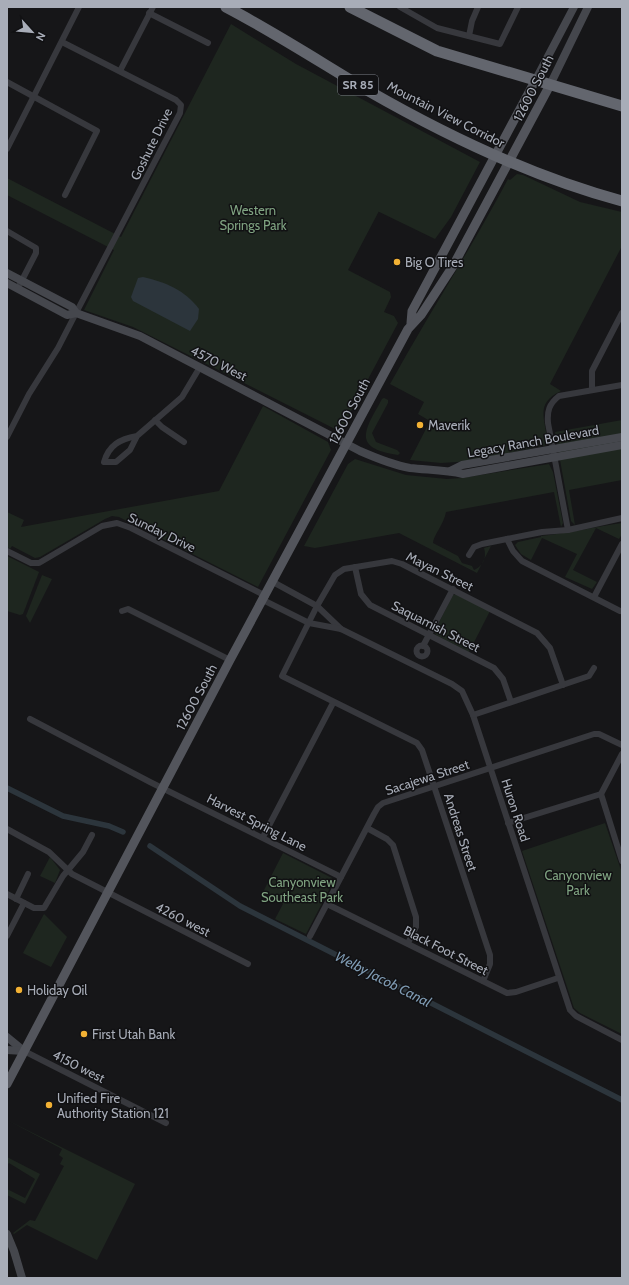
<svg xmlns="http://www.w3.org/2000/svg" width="629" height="1285" font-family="Cabin,sans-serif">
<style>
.green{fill:#1e261f}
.water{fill:#2c353c}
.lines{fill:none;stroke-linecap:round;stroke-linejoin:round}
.canal{stroke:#2c353c;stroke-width:5.5}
.street{stroke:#37383d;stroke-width:6}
.secondary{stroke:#45474d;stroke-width:8}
.primary{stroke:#53555c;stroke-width:9}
.highway{stroke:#63666e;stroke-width:11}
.poi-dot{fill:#f2b134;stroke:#111113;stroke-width:1.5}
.labels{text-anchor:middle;stroke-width:3;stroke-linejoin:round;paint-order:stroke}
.shield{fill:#111113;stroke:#7b7e86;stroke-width:1}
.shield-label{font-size:12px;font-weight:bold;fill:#a8adb8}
.street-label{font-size:13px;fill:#a8adb8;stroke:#111113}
.park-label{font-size:13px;fill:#7fa381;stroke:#111113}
.poi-label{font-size:13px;fill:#a8adb8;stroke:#111113;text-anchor:start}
.water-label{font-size:14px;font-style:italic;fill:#7f9bb3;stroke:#111113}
</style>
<rect width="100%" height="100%" fill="#161618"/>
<g class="green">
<polygon points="231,24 296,64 480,162 451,217 435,239 367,206 379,211 348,270 390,292 391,297 384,312 394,316 398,323 342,428 337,430 133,327 84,310 114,250 7,195 7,178 121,237"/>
<path d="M517 174 523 175 580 202 622 212V246L550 384 561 391C532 404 548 423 547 445L472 461 441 463 410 460 430 421 418 414 424 402 390 384C428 315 471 249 508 179L510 180Z"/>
<path d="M384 398 388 400V403L372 433 376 442 397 450 400 453 398 455C351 448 365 430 382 399Z"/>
<polygon points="263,406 328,442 331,450 258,587 119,517 112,516 105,519 40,557 35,558 12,546 10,549 7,547 7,512 24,520 21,527 219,491"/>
<polygon points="622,420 622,480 569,490 575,525 571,521 555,432"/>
<path d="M355 459 406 475 447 479 462 478 549 464 553 472 563 523 561 527 554 492 446 512C444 524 433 536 433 543L458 556 462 563 472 566 474 570C483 566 487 558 484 548L491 546 477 573 399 533 315 548 304 546 348 464Z"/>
<path d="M622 523V534L619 539 596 528 573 570 597 582 592 589 565 577 577 554 542 538 531 560 521 554 515 545 518 542 541 537V536C569 533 595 527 622 523Z"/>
<polygon points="7,556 39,572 23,614 20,615 7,611"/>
<polygon points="42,575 52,579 30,623 26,616"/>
<polygon points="457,594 490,611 469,652 436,635 434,632 453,595"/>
<polygon points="605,823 622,873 622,1034 580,1013 574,1008 522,851"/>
<polygon points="283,853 332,878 332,884 306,934 275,919 283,904 262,894"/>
<polygon points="50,857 60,870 55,883 40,876"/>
<polygon points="44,914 67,937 51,967 23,953"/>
<polygon points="7,1120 135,1184 97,1260 27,1225 14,1234 13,1233 30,1220 35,1221 64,1166 60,1164 63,1158 59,1155 62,1149"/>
<polygon points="7,1157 40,1174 25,1204 7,1195 7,1189 25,1198 35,1179 9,1163 7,1165"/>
</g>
<path class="water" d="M143 277C165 282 185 290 199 309L198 319 190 331 133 301 131 297 138 278Z"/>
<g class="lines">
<g class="canal">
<polyline points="7,788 63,816 109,826 123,832"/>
<polyline points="150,846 240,906 622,1100"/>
</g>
<g class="street">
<polyline points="400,7 437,28 500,44 518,7"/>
<polyline points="149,13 208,43"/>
<polyline points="469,36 472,21 478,7"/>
<polyline points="120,71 153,7"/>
<polyline points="7,82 97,131 65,195"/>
<polyline points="7,149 79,7"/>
<polyline points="7,231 36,248 36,253 20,284"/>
<polyline points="592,389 592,371 622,313"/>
<polyline points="155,420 162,427 184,442"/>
<path d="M137 436C120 439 109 445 104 462H116L130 450 137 436 182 397 200 367"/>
<polyline points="7,437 29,394 58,348 76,313 180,113 181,105 176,100 62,42"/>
<path d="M568 530 548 423C547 411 549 404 559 396L622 385"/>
<polyline points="507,539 513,551 522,561 620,611"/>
<polyline points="7,551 31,563 39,563 102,526 117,523 131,528 266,596"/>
<polyline points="469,555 474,547 482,544 542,532 568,530 622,518"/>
<polyline points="355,567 361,594 370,605 494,668 503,679 511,702"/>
<polyline points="273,582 317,606 341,629"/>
<polyline points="594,597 622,544"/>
<polyline points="263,600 309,623 341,629 452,684 462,691 473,715 570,1010 576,1016 622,1040"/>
<polyline points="122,611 128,609 230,660"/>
<circle cx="422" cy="651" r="5.5"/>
<polyline points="423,646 453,589"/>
<polyline points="473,715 589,676 594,668"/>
<polyline points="30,719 150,782 341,877"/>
<polyline points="601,794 622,861"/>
<polyline points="508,823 601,794 622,754"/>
<polyline points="367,828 387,839 393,845 416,917 416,927 408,943"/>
<polyline points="7,829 49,852 72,874 248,964"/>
<polyline points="263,837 333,703"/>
<polyline points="7,894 34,908 44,908 63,876 83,852 92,835"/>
<polyline points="16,899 28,874"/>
<polyline points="327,904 507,993 516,992 558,978"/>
<polyline points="7,936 24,903"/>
<polyline points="310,936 374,814 378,807 383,803 594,734 599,734 622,745"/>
<polyline points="483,981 490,964 490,955 422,750 417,743 282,676 317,606 335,575 344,569 392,561 402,564 537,633 550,648 563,685"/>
<polyline points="24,1051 166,1123"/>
</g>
<g class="secondary">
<polyline points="535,81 574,7"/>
<polyline points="550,85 588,7"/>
<polyline points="7,273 72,307 76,313"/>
<path d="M7 283 67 315 76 313 140 336 360 451C376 458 393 465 410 468 428 470 446 470 463 474L622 445"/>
<polyline points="450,471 462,465 622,437"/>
<polyline points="7,1037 24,1051"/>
<polyline points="7,1050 24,1051"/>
<polyline points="7,1234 14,1251 22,1278"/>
</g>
<g class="primary">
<polyline points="411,323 412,311 535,81"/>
<polyline points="7,1084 230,660 408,329 421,315 453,266 550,85"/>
</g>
<g class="highway">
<path d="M226 7C274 32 320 62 367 90 447 136 532 177 622 201"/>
<polyline points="350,7 437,51 622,106"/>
</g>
</g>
<g class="poi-dot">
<circle cx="397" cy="262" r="4"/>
<circle cx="420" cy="425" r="4"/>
<circle cx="19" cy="990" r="4"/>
<circle cx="84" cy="1034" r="4"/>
<circle cx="49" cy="1105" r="4"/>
</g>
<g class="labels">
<rect class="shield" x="338" y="75" width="40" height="20" rx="3"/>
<g class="shield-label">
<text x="358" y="89">SR 85</text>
</g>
<g class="street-label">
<text transform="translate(533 88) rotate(-63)" y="5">12600 South</text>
<text transform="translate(446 114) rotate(27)" y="5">Mountain View Corridor</text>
<text transform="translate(151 144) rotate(-64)" y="5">Goshute Drive</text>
<text transform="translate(219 363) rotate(27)" y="5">4570 West</text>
<text transform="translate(349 411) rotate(-62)" y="5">12600 South</text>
<text transform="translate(533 441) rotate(-10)" y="5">Legacy Ranch Boulevard</text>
<text transform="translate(162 532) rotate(26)" y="5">Sunday Drive</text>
<text transform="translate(440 571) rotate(26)" y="5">Mayan Street</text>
<text transform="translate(436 626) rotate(27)" y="5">Saquamish Street</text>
<text transform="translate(196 697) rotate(-62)" y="5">12600 South</text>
<text transform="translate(427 777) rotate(-18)" y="5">Sacajewa Street</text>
<text transform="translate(516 810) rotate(72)" y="5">Huron Road</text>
<text transform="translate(257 822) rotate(27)" y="5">Harvest Spring Lane</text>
<text transform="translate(461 832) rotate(72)" y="5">Andreas Street</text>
<text transform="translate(183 919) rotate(27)" y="5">4260 west</text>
<text transform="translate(446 950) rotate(27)" y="5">Black Foot Street</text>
<text transform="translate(79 1066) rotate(27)" y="5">4150 west</text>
</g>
<g class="park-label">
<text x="253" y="215">Western<tspan x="253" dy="15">Springs Park</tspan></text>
<text x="578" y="880">Canyonview<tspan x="578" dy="15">Park</tspan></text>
<text x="302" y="887">Canyonview<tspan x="302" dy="15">Southeast Park</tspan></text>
</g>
<g class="poi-label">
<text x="405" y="267">Big O Tires</text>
<text x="428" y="430">Maverik</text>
<text x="27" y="995">Holiday Oil</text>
<text x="92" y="1039">First Utah Bank</text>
<text x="57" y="1103">Unified Fire<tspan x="57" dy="15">Authority Station 121</tspan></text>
</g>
<g class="water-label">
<text transform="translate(383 979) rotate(27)" y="5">Welby Jacob Canal</text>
</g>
</g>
<rect width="629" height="1285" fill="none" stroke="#a8adb8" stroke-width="16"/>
<g transform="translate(32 32) rotate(117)" stroke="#111113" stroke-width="3" paint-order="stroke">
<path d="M0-3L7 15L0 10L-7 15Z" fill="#a8adb8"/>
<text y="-6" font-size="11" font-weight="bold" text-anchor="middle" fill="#a8adb8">N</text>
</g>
</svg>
